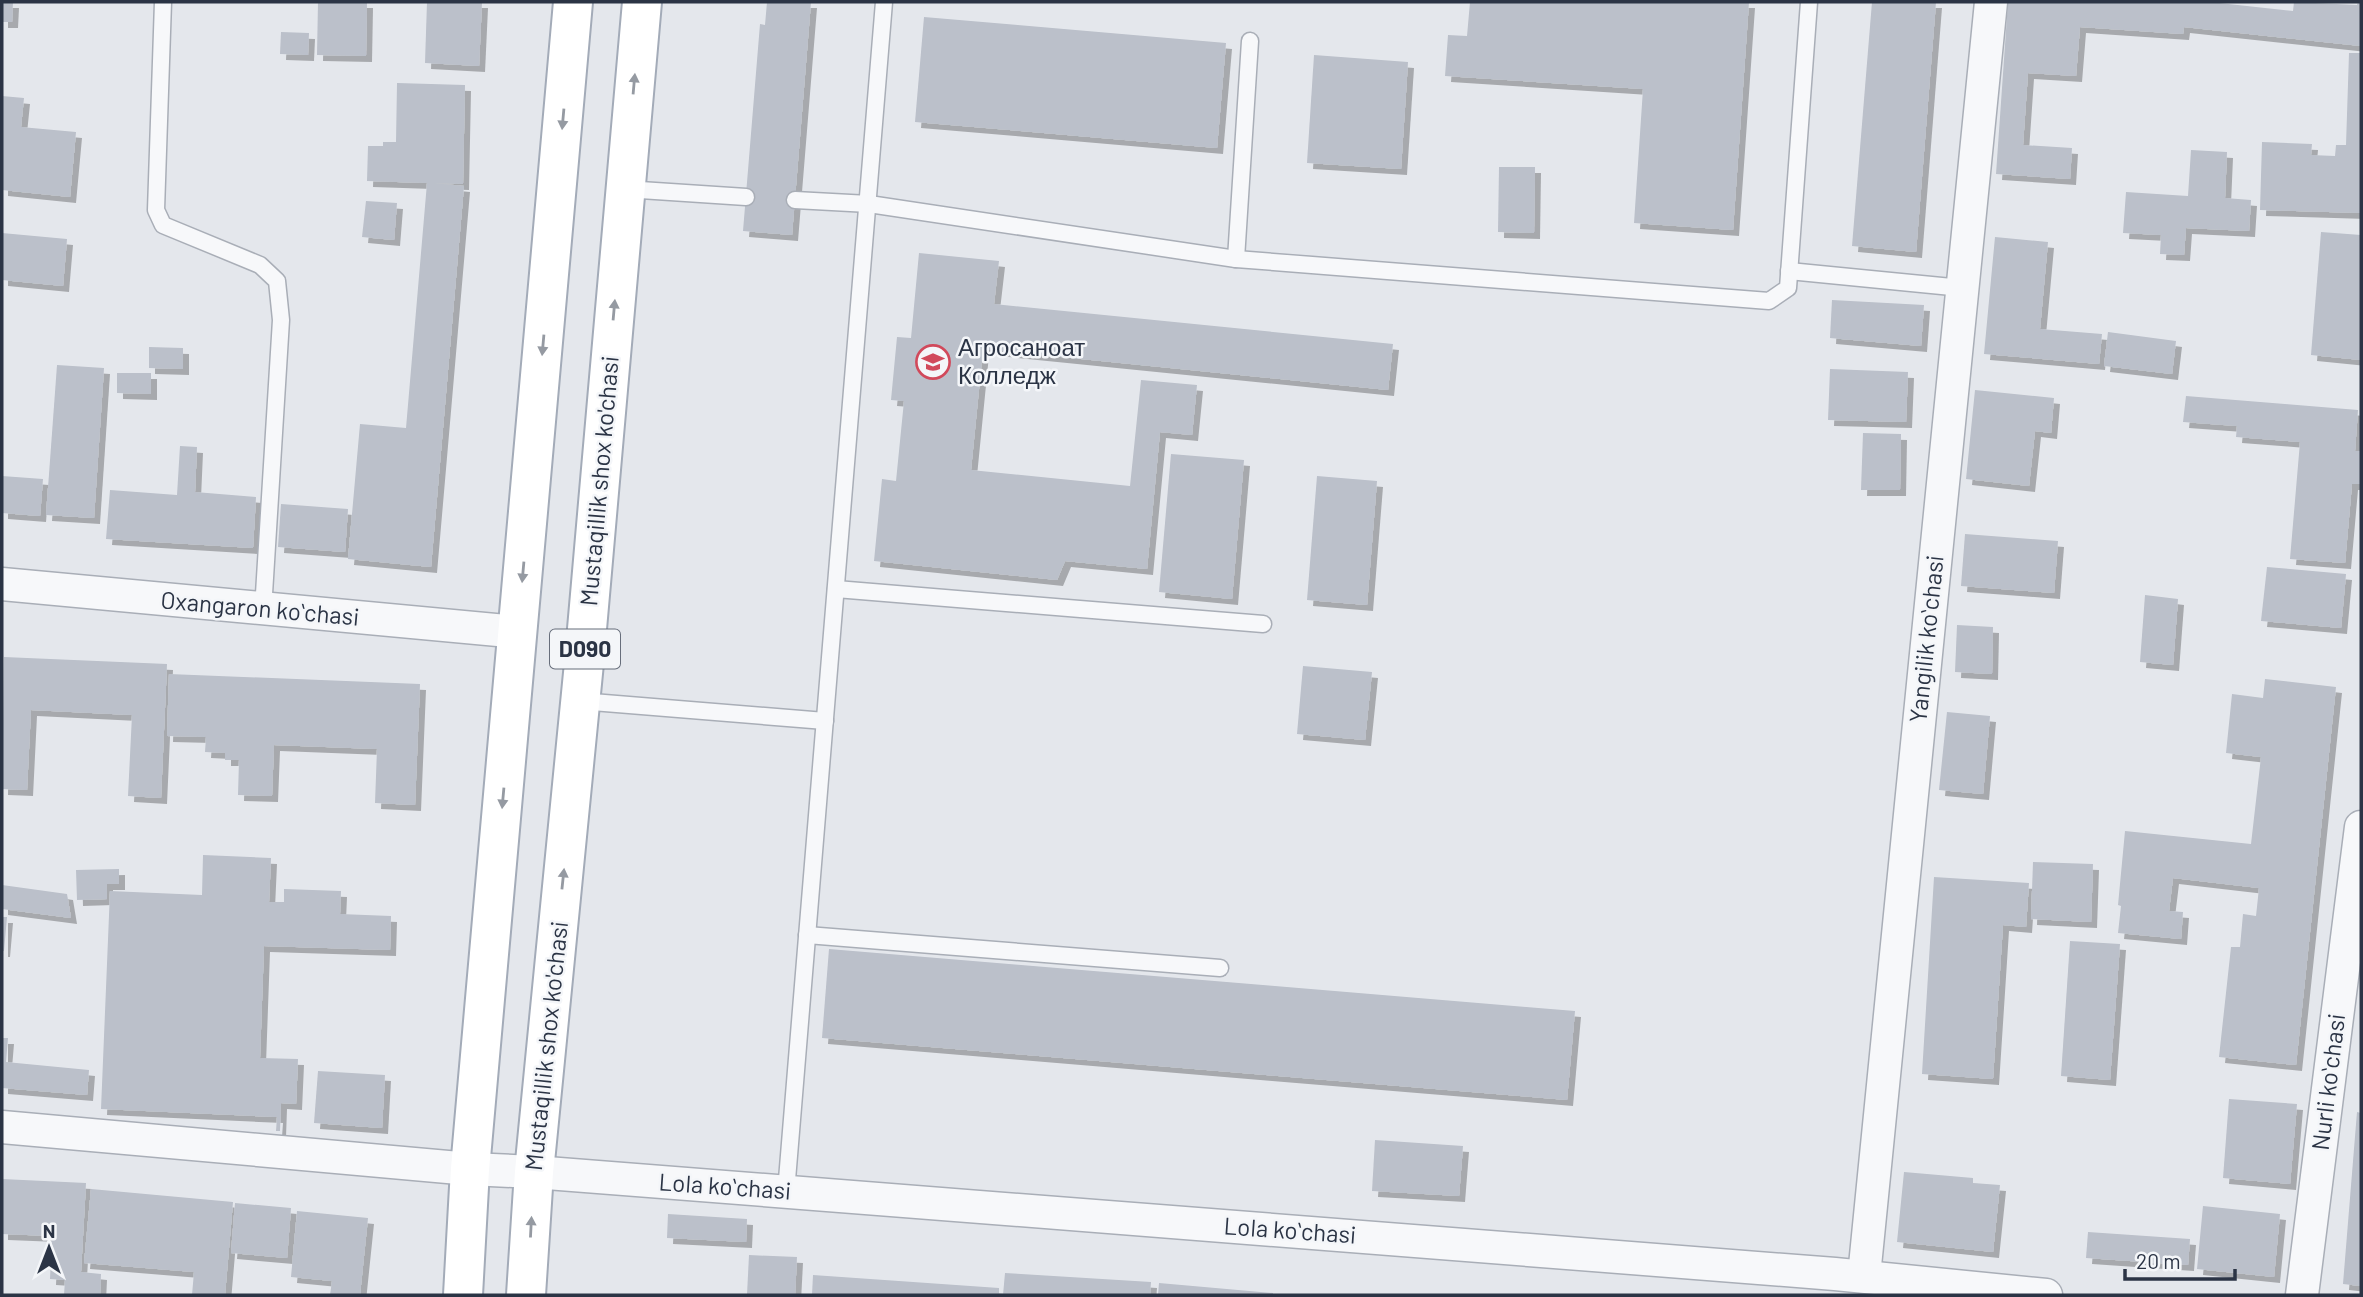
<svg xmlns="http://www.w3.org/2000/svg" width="2363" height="1297" font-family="Barlow,sans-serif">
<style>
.building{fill:#bbc0ca;filter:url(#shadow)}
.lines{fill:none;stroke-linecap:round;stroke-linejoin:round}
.lane-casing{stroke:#a9aeb7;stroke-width:19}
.street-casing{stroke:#a9aeb7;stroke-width:35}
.primary-casing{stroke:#a3abb8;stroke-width:42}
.lane{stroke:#f7f8fa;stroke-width:16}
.street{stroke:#f7f8fa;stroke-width:32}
.primary{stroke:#fff;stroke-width:38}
.oneway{fill:#959aa2}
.labels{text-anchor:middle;stroke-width:5;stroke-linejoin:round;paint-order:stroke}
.shield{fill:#f4f6f9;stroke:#676e7b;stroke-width:2}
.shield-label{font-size:23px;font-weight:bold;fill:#2b3445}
.poi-label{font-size:24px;fill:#2b3445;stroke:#f4f6f9;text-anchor:start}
.street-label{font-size:24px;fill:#2b3445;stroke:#f4f6f9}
</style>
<defs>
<filter id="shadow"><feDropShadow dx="6" dy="6" stdDeviation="0" flood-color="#0004"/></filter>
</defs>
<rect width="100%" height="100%" fill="#e4e7ec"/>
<g class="building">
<polygon points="2,2 13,2 12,22 2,22"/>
<polygon points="318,2 367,2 366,56 317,55"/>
<polygon points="427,2 482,2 479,66 425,63"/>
<polygon points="767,2 811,2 792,235 743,231 760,24 765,25"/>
<polygon points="1470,2 1749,2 1733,230 1634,223 1643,89 1445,76 1448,35 1467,36"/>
<polygon points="1872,2 1936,2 1916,252 1852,246"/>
<polygon points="2008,2 2210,2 2293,11 2294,2 2357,5 2358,2 2361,2 2361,46 2184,27 2183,34 2080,27 2076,76 2028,73 2023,145 2072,148 2070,179 1996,174"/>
<polygon points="924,17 1226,43 1217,148 915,122"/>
<polygon points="281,32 309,33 308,55 280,54"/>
<polygon points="2349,53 2361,53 2361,213 2260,210 2262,142 2312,144 2311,155 2335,156 2336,145 2346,145"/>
<polygon points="1314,55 1408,62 1401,169 1307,163"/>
<polygon points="397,83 465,85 463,184 433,183 464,186 431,567 348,559 360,424 406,428 427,183 367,181 368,146 383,146 383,142 396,142"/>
<polygon points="2,96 24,98 21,127 76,132 70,197 2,190"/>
<polygon points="2191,150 2227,152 2225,198 2251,200 2249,231 2186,228 2184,255 2160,254 2161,235 2123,233 2126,192 2188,196"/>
<polygon points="1499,167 1535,167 1534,233 1498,232"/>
<polygon points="366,201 397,203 394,240 362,237"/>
<polygon points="2321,232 2361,235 2361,360 2311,355"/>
<polygon points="2,233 67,239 63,286 2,280"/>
<polygon points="1995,237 2048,242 2040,329 2102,334 2099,364 1984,354"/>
<polygon points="919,253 999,261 994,304 1393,344 1388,390 983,349 971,470 1130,486 1141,380 1197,385 1192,435 1160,432 1147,569 1065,561 1057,580 874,561 882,479 896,481 904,401 891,400 897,337 911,338"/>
<polygon points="1832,300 1924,305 1921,346 1830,338"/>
<polygon points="2108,332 2176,341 2172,374 2104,366"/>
<polygon points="149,347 183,348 183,369 149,368"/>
<polygon points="57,365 104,368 94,518 46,515"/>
<polygon points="1830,369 1908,372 1906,422 1828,420"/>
<polygon points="117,373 151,373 151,394 117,393"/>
<polygon points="1975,390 2054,398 2051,433 2035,431 2029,486 1966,479"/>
<polygon points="2186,396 2358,410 2355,451 2361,451 2361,484 2352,484 2345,563 2290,559 2300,442 2236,437 2237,426 2183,422"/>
<polygon points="1863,433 1901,434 1900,490 1861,490"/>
<polygon points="180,446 197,447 195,492 256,497 253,548 106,539 110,490 177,495"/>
<polygon points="1171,454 1244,460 1232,599 1159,592"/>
<polygon points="2,476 43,479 40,516 2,513"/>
<polygon points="1317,476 1377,481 1367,605 1307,600"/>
<polygon points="281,504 348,509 345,552 278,547"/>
<polygon points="1965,534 2058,541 2054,593 1961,586"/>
<polygon points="2267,567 2346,574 2341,628 2261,621"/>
<polygon points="2145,595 2178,599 2173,665 2140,662"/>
<polygon points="1957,625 1993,627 1992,674 1955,672"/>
<polygon points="4,657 167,664 161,798 128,796 132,715 31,710 27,790 2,789"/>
<polygon points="1303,666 1372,672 1365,740 1297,734"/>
<polygon points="169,674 420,684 415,805 375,803 377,749 274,745 272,796 238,795 239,760 225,760 225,753 205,752 206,737 167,736"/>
<polygon points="2265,679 2336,687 2296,1065 2219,1057 2231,947 2240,947 2243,914 2256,916 2259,888 2173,878 2169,911 2183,912 2181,939 2118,933 2121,906 2118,905 2125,831 2251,844 2261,757 2226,753 2232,694 2263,698"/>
<polygon points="1947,712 1990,716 1983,794 1939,790"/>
<polygon points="203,855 271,858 269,902 284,902 284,889 341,891 340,914 391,916 390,950 264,946 260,1058 298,1059 296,1104 281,1103 280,1131 276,1131 277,1117 101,1109 110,891 202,895"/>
<polygon points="2033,862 2093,864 2091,922 2031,919"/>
<polygon points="119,869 119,884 107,884 107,899 77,900 76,870"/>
<polygon points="1934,877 2029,883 2026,927 2003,925 1993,1079 1922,1074"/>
<polygon points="2,885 67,894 71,918 2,909"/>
<polygon points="2,917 7,917 4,951 2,951"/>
<polygon points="2070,941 2120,944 2110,1080 2061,1076"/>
<polygon points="829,949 1575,1011 1567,1100 822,1038"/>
<polygon points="2,1038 8,1038 6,1062 89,1070 87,1095 2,1088"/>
<polygon points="318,1071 385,1075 382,1128 314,1123"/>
<polygon points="2229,1099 2297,1104 2290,1184 2223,1178"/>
<polygon points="2357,1112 2361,1113 2361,1286 2343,1284"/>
<polygon points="1375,1140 1463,1146 1459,1196 1372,1191"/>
<polygon points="1904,1172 1973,1178 1973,1183 2000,1185 1993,1252 1897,1242"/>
<polygon points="2,1179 86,1183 81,1272 101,1274 100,1295 64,1295 65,1280 50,1279 52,1236 2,1234"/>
<polygon points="91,1189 233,1202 225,1295 192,1295 194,1272 84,1263"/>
<polygon points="235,1203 291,1208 287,1258 231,1253"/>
<polygon points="2203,1206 2280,1214 2274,1277 2197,1269"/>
<polygon points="297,1211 368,1218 360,1295 330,1295 332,1281 291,1277"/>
<polygon points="668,1214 747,1219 746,1242 667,1238"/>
<polygon points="2088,1232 2190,1239 2188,1265 2086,1258"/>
<polygon points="749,1255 797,1257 795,1295 747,1295"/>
<polygon points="1005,1273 1151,1282 1150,1295 1003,1295"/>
<polygon points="813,1275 999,1288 999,1295 812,1295"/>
<polygon points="1159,1283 1273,1293 1273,1295 1158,1295"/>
</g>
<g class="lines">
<g class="lane-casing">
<g id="lane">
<polyline points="163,2 156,210 163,225 260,265 277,281 281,320 263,610"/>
<polyline points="625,189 746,197"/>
<polyline points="795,200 869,204 1236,259 1769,301 1788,288 1809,2"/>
<polyline points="1236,259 1250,41"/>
<polyline points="1789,271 1962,288"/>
<polyline points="836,589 1263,624"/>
<polyline points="580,701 825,721"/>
<polyline points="807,935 1220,968"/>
<polyline points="786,1192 884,2"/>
</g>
</g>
<g class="street-casing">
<g id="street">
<polyline points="2,584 518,632"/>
<polyline points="2,1127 470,1169 534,1172 1835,1274 2046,1295"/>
<polyline points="1864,1276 1991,2"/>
<polyline points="2302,1295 2361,827"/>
</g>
</g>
<g class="primary-casing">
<g id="primary">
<polyline points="463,1295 470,1169 573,2"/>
<polyline points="526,1295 534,1172 584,663 642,2"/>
</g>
</g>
<use href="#lane" class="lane"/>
<use href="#street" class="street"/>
<use href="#primary" class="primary"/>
</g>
<defs><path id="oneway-solid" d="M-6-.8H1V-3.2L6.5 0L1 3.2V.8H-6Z" transform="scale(1.75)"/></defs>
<g class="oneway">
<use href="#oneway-solid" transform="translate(634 84) rotate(-85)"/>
<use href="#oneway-solid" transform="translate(563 119) rotate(95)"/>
<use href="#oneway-solid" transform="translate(614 310) rotate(-85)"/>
<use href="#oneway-solid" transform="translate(543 345) rotate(95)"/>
<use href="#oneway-solid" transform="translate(523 572) rotate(95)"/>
<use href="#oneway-solid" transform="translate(503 798) rotate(95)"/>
<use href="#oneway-solid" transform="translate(563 879) rotate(-84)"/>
<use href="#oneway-solid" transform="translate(531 1227) rotate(-87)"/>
</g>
<defs>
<g id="university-ring" transform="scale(1.75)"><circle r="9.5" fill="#f4f6f9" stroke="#d1495b" stroke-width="1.5"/><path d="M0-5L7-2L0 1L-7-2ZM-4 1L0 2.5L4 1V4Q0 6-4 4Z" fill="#d1495b"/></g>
</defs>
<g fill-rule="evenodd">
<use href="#university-ring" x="933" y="362"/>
</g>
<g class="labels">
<rect class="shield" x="550" y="629.5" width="70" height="39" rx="5"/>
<g class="shield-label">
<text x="585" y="657">D090</text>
</g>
<g class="poi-label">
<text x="958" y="356">Агросаноат<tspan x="958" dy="28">Колледж</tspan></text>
</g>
<g class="street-label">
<text transform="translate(600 481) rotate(-85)" y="8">Mustaqillik shox ko'chasi</text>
<text transform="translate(260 609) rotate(5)" y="8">Oxangaron koʻchasi</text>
<text transform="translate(1927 639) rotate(-84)" y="8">Yangilik koʻchasi</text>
<text transform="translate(547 1046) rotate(-84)" y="8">Mustaqillik shox ko'chasi</text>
<text transform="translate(2329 1082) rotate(-83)" y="8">Nurli koʻchasi</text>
<text transform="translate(725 1187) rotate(4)" y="8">Lola koʻchasi</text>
<text transform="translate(1290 1231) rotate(4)" y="8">Lola koʻchasi</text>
</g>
</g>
<rect width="2363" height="1297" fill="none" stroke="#2b3445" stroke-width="7"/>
<g transform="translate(49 1248)" stroke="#f4f6f9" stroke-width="5" paint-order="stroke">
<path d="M0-5L12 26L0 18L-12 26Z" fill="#2b3445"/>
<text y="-10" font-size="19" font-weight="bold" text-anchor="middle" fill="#2b3445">N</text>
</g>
<path d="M2125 1269v10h110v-10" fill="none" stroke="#2b3445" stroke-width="3.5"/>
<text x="2136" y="1269" font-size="21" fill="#2b3445" stroke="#f4f6f9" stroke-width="5" paint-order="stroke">20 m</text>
</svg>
